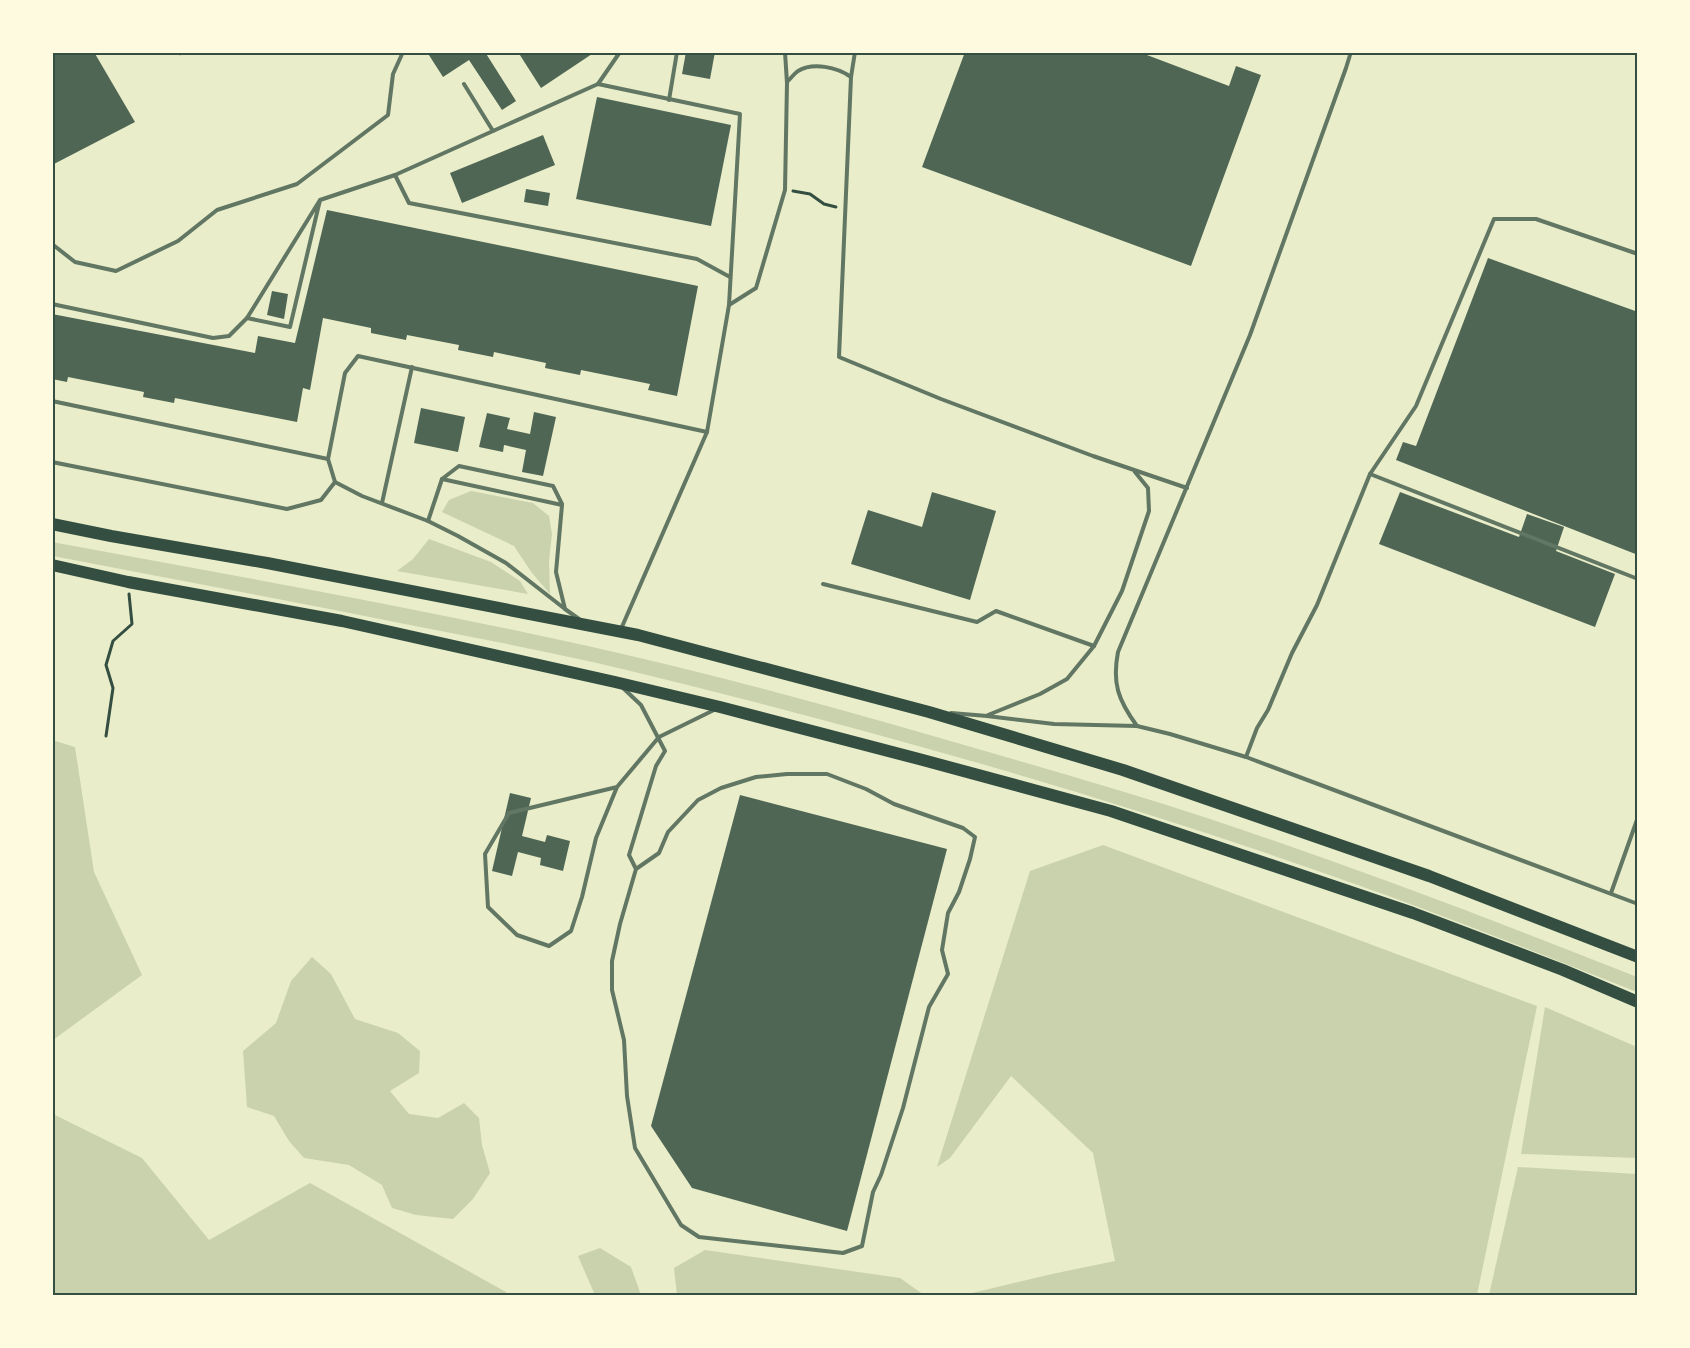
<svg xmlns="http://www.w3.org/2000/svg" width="1690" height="1348" font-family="'Alegreya Sans',sans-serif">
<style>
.green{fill:#cad2ad}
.building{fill:#4f6655}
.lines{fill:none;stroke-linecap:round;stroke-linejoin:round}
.path{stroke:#344e41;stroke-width:3}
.service{stroke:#617663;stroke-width:4}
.primary{stroke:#344e41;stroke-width:12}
.rail{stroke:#7c8e77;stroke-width:4.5}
.neatline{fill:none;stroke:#344e41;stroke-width:2}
</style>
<rect width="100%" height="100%" fill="#e9edc9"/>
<g class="green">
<polygon points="471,491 533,503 549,516 552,534 549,561 550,594 532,573 514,546 442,512 449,500"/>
<polygon points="429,539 491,562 520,581 528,594 397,571 413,559"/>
<path d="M52 542C256 580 460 615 661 663 752 685 843 710 933 736 1026 763 1119 789 1210 819 1355 867 1496 921 1637 977V992C1553 959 1468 925 1383 894 1126 801 862 726 597 663 535 649 472 637 410 625 291 601 172 579 53 556Z"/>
<polygon points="52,740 75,747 94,872 142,975 53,1040"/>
<polygon points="1103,845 1537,1006 1477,1295 964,1295 1052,1274 1115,1261 1093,1153 1011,1076 950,1158 937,1167 1030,871"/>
<polygon points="312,957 331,974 355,1019 398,1033 420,1051 419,1073 390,1091 409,1114 438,1118 464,1103 479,1118 482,1145 490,1173 473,1199 453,1219 416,1215 392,1208 382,1185 349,1165 304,1158 289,1141 274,1116 247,1107 243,1051 276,1023 291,981"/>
<polygon points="1545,1007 1637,1047 1637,1158 1521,1154"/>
<polygon points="53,1114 142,1158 209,1240 310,1183 506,1292 506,1295 53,1295"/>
<polygon points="1518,1167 1637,1174 1637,1295 1489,1295"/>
<polygon points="600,1248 631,1267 641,1295 595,1295 578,1256"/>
<polygon points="705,1250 900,1278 924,1295 677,1295 674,1268"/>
</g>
<g class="building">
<polygon points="52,52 94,52 135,122 52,165"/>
<polygon points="427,52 485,52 516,101 502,110 469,60 443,77"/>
<polygon points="518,52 595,52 541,88"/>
<polygon points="686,52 715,52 710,79 682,74"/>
<polygon points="965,52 1139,52 1229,86 1236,66 1261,75 1191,266 922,167"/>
<polygon points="597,97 731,125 711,226 576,199"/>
<polygon points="543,135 555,165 462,203 450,173"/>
<polygon points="526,189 550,193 548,206 524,202"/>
<polygon points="327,210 698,286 677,396 648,390 650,384 581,370 580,375 545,368 546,363 494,352 493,357 458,350 459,345 407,335 406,340 371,333 371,328 323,318 310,390 303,388 297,422 175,398 174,403 143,397 144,392 68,377 67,382 52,379 52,314 255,353 258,336 295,343"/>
<polygon points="1488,258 1638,312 1638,555 1396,460 1403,442 1416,446"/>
<polygon points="272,291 288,294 284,319 267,315"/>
<polygon points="421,408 465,417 458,452 414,443"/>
<polygon points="534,412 556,417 543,476 522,472 526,450 504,445 503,452 479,447 487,413 510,418 507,429 530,434"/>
<polygon points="932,492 996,511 970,600 851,564 868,510 922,527"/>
<polygon points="1400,492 1519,537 1527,514 1564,527 1556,551 1615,574 1595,627 1379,544"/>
<polygon points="510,793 531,798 522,836 545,842 547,835 570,841 563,871 540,865 541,858 518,852 512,876 492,871"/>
<polygon points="740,795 947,849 847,1231 692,1188 651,1126"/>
</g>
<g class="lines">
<g class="path">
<polyline points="793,191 810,194 824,204 836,207"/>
<polyline points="106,736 113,688 106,665 113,641 132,624 129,594"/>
</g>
<g class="service">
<polyline points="855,52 851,77 839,357 941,399 1093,456 1187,488"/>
<path d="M787 82C790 79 794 74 798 71 813 62 837 67 851 77"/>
<polyline points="598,84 620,52"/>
<polyline points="669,100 677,52"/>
<polyline points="493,131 598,84 740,114 729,305 707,432 621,629"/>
<polyline points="395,175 409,203 697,259 730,277"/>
<polyline points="320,200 290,327 247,318 320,200 395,175 493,131 464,84"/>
<polyline points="52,244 75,262 116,271 178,241 217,210 297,184 388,115 393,74 403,52"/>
<polyline points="52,304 213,338 229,336 247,318"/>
<polyline points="729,305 756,288 785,190 787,83 785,52"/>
<polyline points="52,401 328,459"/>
<polyline points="52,462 287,509 321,500 335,482"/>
<polyline points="1370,474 1416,406 1494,219 1536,219 1638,254"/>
<polyline points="442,479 459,466 553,486 562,504"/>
<polyline points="382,503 412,367"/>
<polyline points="428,521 442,479 562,505 556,572 565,609 579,619"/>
<polyline points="823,584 977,622 996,611 1094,646"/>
<polyline points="565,609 506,563 458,536 428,521 362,496 335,482 328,459 345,373 358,356 707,432"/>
<polyline points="623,688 641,705 665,751 656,766 629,855 636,869 620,924 612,961 612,990 624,1040 627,1096 635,1148 681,1225 699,1237 843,1253 862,1246 873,1192 881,1175 903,1108 929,1007 948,974 942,950 948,913 959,892 970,859 975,837 963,828 894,804 866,789 827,774 787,774 756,777 721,788 698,800 668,832 659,853 636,869"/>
<polyline points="951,713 987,716 1054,724 1137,726 1170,734 1246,757 1638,904"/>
<polyline points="988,715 1040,694 1067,679 1094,646 1122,591 1149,511 1148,488 1135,472"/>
<path d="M1137 726C1118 700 1112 683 1118 652L1250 335 1346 68 1350 55 1348 52"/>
<polyline points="1246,757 1257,728 1268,710 1292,653 1317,605 1370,474 1638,579"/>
<polyline points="617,787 509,813 485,854 488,907 517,935 549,946 571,931 582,897 596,838 617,787 659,737 714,710"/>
<polyline points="1611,893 1638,817"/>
</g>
<g class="primary">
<polyline points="52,524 111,536 267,563 638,635 929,712 1123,770 1429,876 1638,957"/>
<polyline points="52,565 128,582 342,621 615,682 720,707 919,759 1111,811 1413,913 1563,970 1638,1002"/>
</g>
<polyline class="rail" points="180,53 181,52"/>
</g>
<rect width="1690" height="1348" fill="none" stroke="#fefae0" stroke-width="108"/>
<rect x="54" y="54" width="1582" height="1240" class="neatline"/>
</svg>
